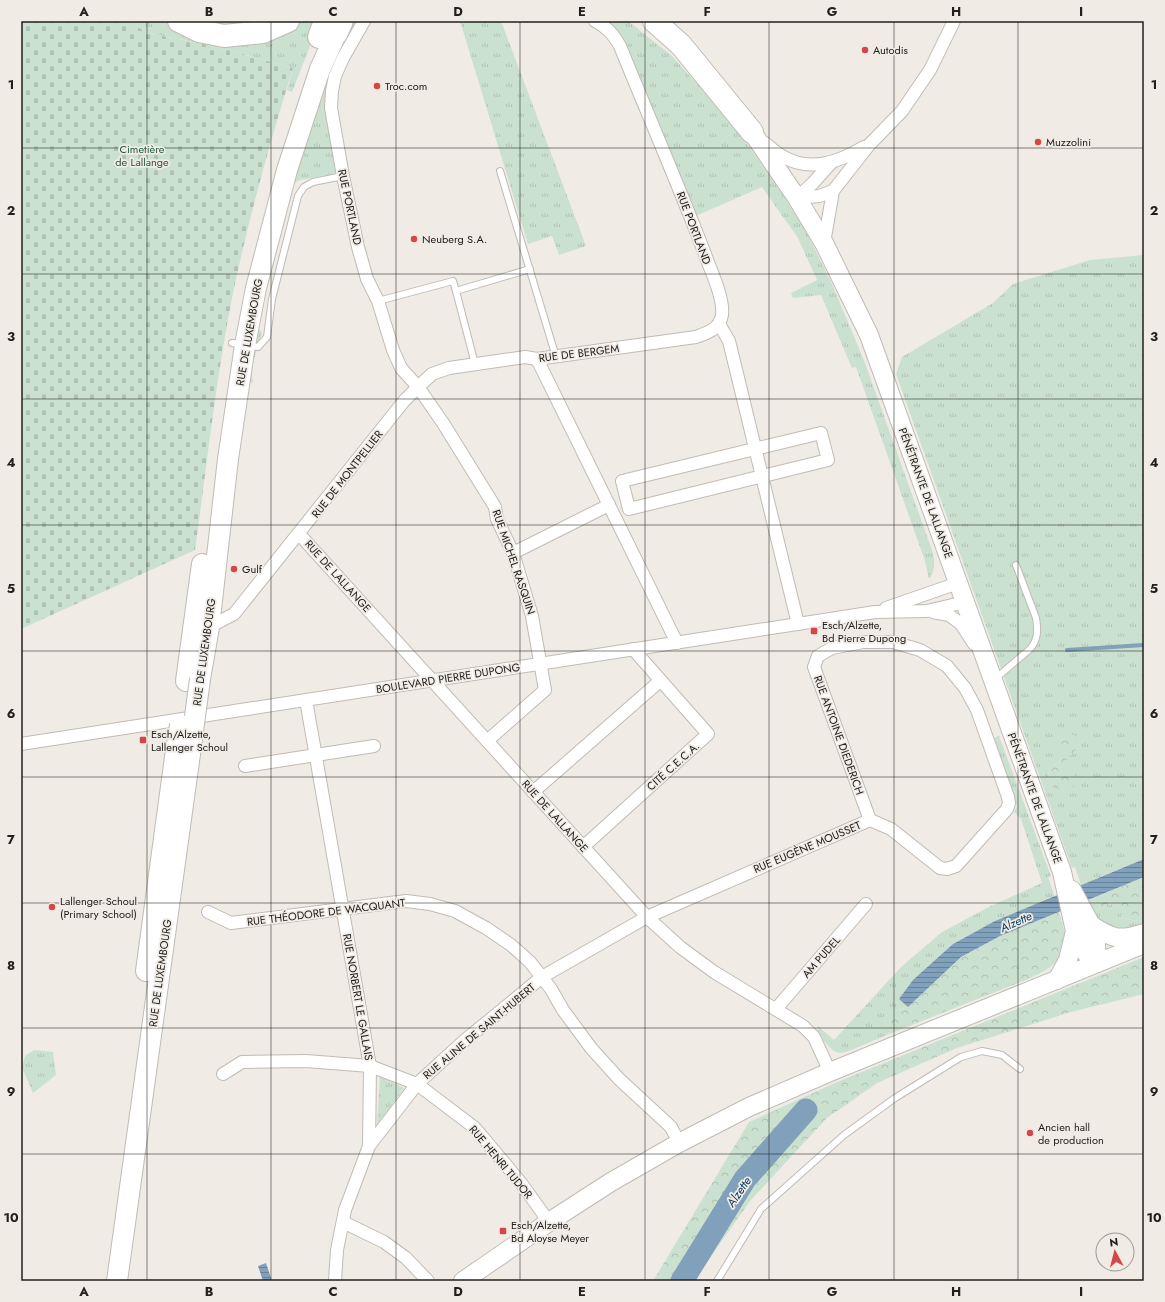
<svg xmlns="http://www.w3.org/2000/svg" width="1165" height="1302" font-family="Jost,sans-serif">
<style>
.grass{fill:url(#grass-tufts);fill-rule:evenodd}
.forest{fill:url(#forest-crowns)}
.cemetery{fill:url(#cemetery-stones)}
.water{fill:url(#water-rules)}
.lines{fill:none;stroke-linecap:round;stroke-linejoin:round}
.stream{stroke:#80a0bb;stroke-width:4}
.river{stroke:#80a0bb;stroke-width:23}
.lane-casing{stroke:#c0bbb5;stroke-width:8}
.street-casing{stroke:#c0bbb5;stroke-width:14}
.secondary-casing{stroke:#c0bbb5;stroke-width:20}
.primary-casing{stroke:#c0bbb5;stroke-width:22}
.highway-casing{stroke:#c0bbb5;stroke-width:24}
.lane{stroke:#fff;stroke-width:6}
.street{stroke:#fff;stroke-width:12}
.secondary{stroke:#fff;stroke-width:18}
.primary{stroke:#fff;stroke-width:20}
.highway{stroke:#fff;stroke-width:22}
.primary-bridge-casing{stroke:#c0bbb5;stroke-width:22;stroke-linecap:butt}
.primary-bridge{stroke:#fff;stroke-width:20}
.grid{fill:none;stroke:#22201e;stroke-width:1;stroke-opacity:0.55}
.poi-dot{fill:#d64649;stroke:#f0ebe5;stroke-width:1.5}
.labels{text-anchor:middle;stroke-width:3.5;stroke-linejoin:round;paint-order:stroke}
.poi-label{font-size:11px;fill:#22201e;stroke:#f0ebe5;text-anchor:start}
.park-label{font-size:11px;fill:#235a36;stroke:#f0ebe5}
.street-label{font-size:11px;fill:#22201e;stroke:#f0ebe5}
.water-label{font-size:12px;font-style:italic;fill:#063d62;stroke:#f0ebe5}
.neatline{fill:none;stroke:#22201e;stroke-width:1.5}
.grid-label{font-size:13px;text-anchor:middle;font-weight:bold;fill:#22201e}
</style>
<defs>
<pattern id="grass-tufts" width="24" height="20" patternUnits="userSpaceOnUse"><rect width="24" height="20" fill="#cbe1d0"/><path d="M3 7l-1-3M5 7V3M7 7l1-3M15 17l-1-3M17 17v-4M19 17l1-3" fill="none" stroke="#aec1b2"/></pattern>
<pattern id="forest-crowns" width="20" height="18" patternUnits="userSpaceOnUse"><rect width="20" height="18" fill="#cbe1d0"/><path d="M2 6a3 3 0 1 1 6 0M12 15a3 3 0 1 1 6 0" fill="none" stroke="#aec1b2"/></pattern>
<pattern id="cemetery-stones" width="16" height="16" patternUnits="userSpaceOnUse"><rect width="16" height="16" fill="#cbe1d0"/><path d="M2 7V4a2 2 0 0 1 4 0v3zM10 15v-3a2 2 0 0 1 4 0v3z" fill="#aec1b2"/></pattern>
<pattern id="water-rules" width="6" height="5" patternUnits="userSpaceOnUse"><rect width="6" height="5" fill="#80a0bb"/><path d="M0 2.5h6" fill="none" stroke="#688297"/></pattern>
</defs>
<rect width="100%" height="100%" fill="#f0ebe5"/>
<g class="grass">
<polygon points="127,21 171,21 196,36 298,21 320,21 292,92 287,90 293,68 213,46 148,33"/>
<polygon points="197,21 271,21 226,29"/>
<path d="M343 21H364L332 91 343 172 300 180 293 184 289 191 257 326 262 333C258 349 249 367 253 382L239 389 256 288Z"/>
<polygon points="460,21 501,21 586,246 559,255 552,236 528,244"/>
<path d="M606 21H628L671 55 729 119 767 171 805 229 832 284 865 363 933 553C935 564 935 570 929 579L925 561 856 367 852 368 821 295 793 298 791 293 817 280 798 238 762 187 691 218Z"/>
<path d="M1144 255V859L1081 885 1075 867 1072 868 896 374 902 357 993 303 1013 284 1090 260ZM1061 758 1052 786 1048 774Z"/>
<path d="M999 736 1051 876 1048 877 1055 897 995 921 953 944 900 999 908 1007 888 1013 884 1021 889 1034C881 1037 845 1054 840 1053 830 1052 823 1039 818 1032V1026L834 1040 901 967 942 932 989 907 1042 883 1021 819 1014 812 1017 806 994 738Z"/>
<polygon points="1112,904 1123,907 1121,918 1144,922 1144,926 1119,930 1099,922 1093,912"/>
<polygon points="34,1050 53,1052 56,1075 33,1093 22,1068 25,1056"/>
<polygon points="380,1076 404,1088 377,1125"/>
</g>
<g class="forest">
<polygon points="1068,730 1076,737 1077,748 1066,760 1079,782 1065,793 1052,786 1048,774 1061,758 1054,741"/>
<polygon points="1144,877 1144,922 1121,918 1123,907 1112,904 1093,912 1087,901"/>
<path d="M1059 912C1061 920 1064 927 1065 934 1069 960 1047 970 1028 979L889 1034 884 1021 888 1013 908 1007 961 957 1000 936Z"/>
<polygon points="1144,957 1144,994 1071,1012 957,1048 877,1083 827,1118 750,1201 694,1281 653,1281 749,1122 835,1083"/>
</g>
<path class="cemetery" d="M21 21H127L148 33 213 46 293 68C270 142 249 217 233 293 216 378 207 464 195 550L21 629Z"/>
<g class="water">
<polygon points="1144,859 1144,877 1000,936 961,957 908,1007 899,999 913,980 953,944 995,921"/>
<polygon points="266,1263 272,1281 263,1281 258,1266"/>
</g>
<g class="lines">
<polyline class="stream" points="1067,650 1144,645"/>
<polyline class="river" points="682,1281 745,1179 806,1110"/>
<g class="lane-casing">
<g id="lane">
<polyline points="500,171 556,357"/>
<polyline points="456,291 475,364"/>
<polyline points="378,301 453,281 456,291 530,269"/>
<polyline points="232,343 258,347 267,337 272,299 298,196 304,187 313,182 343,176"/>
<path d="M995 679 1030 649C1038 640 1038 630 1036 618L1016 565"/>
<polyline points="717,1281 761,1209 844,1135 895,1098 961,1057 982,1051 1002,1055 1020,1069"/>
</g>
</g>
<g class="street-casing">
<g id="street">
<polyline points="364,21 343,58 335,76 332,91 331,108 343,176 358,247 367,279 378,301 393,350 401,368 418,387 443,423 495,507 497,519 513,553 532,616 545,690 487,741"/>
<path d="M765 143C770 147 776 153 782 156 810 173 839 162 864 147"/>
<polyline points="797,198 813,183 831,163"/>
<polyline points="797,198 819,196 833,191"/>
<polyline points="824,243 833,191 869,145 902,111 930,70 954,21"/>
<polyline points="719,324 729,341 798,624"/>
<polyline points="537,359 677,643"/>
<polygon points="821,433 828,460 629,509 622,481"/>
<polyline points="299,534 647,917 680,947 714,972 803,1026 814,1037 830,1072"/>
<polyline points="513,553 609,505"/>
<polyline points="886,608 958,583"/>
<polyline points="933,612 949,615 961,624 974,644"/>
<path d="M209 627 234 614 404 401 418 387 432 374 449 368 525 357 537 359 696 337C707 333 720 329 722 315 724 297 711 272 705 254 678 184 648 115 620 46 613 34 607 27 595 21"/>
<polyline points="306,700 370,1066 369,1146"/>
<polyline points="21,744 875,612 927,611 965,602"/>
<polyline points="245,766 374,746"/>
<polyline points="533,792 660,681"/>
<polyline points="583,847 708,734 633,649"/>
<polyline points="208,912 231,923 406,901 430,904 455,911 486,928 511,945 530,962 551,989 563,1010 591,1048 619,1079 671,1127 679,1143"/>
<polyline points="776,1009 866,904"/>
<polyline points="223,1074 242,1062 306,1061 370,1066 417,1084 475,1128 521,1183 549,1222"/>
<polyline points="343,1222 384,1242 406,1258 428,1281"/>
<polyline points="335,1281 337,1250 345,1210 369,1146 417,1084 464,1041 542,977 647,917 870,820 891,829 940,868 947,869 956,866 1007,809 1009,803 1008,797 977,710 965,688 947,666 920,650 893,642 863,642 832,648 818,656 814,667 870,820"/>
</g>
</g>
<g class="secondary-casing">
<g id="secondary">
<polyline points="752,132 797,198 824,243 869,335 1062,872 1075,931 1086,953 1097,963"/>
<polyline points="1072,890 1091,925 1096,944 1097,963"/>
<path d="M1091 925C1113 939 1119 941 1144 933"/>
<polyline points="1057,980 1068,960 1075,931"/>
<polyline points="463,1281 549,1222 611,1182 679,1143 749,1107 830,1072 1144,944"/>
</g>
</g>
<g class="primary-casing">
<g id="primary">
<polyline points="200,679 209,627 228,459 245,345 256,288 287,170 320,69 336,34"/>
<polyline points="186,681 202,564"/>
<polyline points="146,971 175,757"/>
<polyline points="117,1281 190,754"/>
</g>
</g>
<g class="highway-casing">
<g id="highway">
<polyline points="179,21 199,31 224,36 263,32 288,21"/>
<polyline points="654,21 681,45 752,132"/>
<polyline points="336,34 342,21"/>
<polyline points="319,37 325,21"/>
</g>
</g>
<use href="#lane" class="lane"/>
<use href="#street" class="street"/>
<use href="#secondary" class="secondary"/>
<use href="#primary" class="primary"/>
<use href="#highway" class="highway"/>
<g class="primary-bridge-casing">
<g id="primary-bridge">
<polyline points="190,754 200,679"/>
<polyline points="175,757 180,725"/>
</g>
</g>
<use href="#primary-bridge" class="primary-bridge"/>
</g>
<path class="grid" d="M147 21V1281M271 21V1281M396 21V1281M520 21V1281M645 21V1281M769 21V1281M894 21V1281M1018 21V1281M21 148H1144M21 274H1144M21 399H1144M21 525H1144M21 651H1144M21 777H1144M21 903H1144M21 1028H1144M21 1154H1144"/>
<g class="poi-dot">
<circle cx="865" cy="50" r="4"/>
<circle cx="377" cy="86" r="4"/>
<circle cx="1038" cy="142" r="4"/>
<circle cx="414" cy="239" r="4"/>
<circle cx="234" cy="569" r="4"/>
<rect x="810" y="627" width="8" height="8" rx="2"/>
<rect x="139" y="736" width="8" height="8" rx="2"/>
<circle cx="52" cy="907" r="4"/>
<circle cx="1030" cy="1133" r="4"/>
<rect x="499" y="1227" width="8" height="8" rx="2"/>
</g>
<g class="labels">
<g class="poi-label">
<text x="873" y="54">Autodis</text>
<text x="385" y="90">Troc.com</text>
<text x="1046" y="146">Muzzolini</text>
<text x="422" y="243">Neuberg S.A.</text>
<text x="242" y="573">Gulf</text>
<text x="822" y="629">Esch/Alzette,<tspan x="822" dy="13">Bd Pierre Dupong</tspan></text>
<text x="151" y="738">Esch/Alzette,<tspan x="151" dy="13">Lallenger Schoul</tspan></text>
<text x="60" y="905">Lallenger Schoul<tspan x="60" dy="13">(Primary School)</tspan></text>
<text x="1038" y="1131">Ancien hall<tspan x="1038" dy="13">de production</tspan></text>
<text x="511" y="1229">Esch/Alzette,<tspan x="511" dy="13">Bd Aloyse Meyer</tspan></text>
</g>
<g class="park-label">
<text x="142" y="153">Cimetière<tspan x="142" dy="13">de Lallange</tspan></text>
</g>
<g class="street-label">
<text transform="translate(350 207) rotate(78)" y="4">RUE PORTLAND</text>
<text transform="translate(694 228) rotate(69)" y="4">RUE PORTLAND</text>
<text transform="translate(249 332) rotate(-80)" y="4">RUE DE LUXEMBOURG</text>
<text transform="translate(579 353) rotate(-7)" y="4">RUE DE BERGEM</text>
<text transform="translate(347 474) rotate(-52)" y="4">RUE DE MONTPELLIER</text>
<text transform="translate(926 493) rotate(70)" y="4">PÉNÉTRANTE DE LALLANGE</text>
<text transform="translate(514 562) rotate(71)" y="4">RUE MICHEL RASQUIN</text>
<text transform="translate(338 576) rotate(48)" y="4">RUE DE LALLANGE</text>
<text transform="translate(204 652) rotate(-82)" y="4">RUE DE LUXEMBOURG</text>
<text transform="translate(448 678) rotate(-9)" y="4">BOULEVARD PIERRE DUPONG</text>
<text transform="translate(839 735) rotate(70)" y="4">RUE ANTOINE DIEDERICH</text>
<text transform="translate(673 766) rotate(-42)" y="4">CITÉ C.E.C.A.</text>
<text transform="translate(1035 798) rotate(70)" y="4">PÉNÉTRANTE DE LALLANGE</text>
<text transform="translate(555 816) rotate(48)" y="4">RUE DE LALLANGE</text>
<text transform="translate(807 847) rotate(-23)" y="4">RUE EUGÈNE MOUSSET</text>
<text transform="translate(326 912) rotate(-7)" y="4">RUE THÉODORE DE WACQUANT</text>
<text transform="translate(821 957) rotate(-49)" y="4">AM PUDEL</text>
<text transform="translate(160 973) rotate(-82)" y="4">RUE DE LUXEMBOURG</text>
<text transform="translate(358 997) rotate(80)" y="4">RUE NORBERT LE GALLAIS</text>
<text transform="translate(479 1031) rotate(-40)" y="4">RUE ALINE DE SAINT-HUBERT</text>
<text transform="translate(501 1162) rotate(50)" y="4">RUE HENRI TUDOR</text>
</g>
<g class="water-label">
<text transform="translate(1016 922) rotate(-24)" y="4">Alzette</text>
<text transform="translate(739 1192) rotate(-56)" y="4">Alzette</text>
</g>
</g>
<rect width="1165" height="1302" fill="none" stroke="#f0ebe5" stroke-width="44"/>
<g transform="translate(1115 1252) rotate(353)"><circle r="19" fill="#f0ebe5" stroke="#9e9a95"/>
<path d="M0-3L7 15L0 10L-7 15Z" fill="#d64649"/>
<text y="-6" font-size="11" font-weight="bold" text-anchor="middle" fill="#22201e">N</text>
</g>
<rect x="22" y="22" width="1121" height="1258" class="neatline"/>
<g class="grid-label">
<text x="84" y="16">A</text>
<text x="209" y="16">B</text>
<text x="333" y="16">C</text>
<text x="458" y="16">D</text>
<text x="582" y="16">E</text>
<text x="707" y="16">F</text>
<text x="832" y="16">G</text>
<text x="956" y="16">H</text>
<text x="1081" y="16">I</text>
<text x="11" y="89">1</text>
<text x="1154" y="89">1</text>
<text x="11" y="215">2</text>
<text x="1154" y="215">2</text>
<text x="11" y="341">3</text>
<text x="1154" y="341">3</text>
<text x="11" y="467">4</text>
<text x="1154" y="467">4</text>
<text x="11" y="593">5</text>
<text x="1154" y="593">5</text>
<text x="11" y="718">6</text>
<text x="1154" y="718">6</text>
<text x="11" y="844">7</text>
<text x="1154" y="844">7</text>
<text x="11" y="970">8</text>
<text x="1154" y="970">8</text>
<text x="11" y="1096">9</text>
<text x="1154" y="1096">9</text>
<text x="11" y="1222">10</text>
<text x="1154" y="1222">10</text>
<text x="84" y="1296">A</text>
<text x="209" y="1296">B</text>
<text x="333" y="1296">C</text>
<text x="458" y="1296">D</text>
<text x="582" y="1296">E</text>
<text x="707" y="1296">F</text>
<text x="832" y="1296">G</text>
<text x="956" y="1296">H</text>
<text x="1081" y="1296">I</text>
</g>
</svg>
